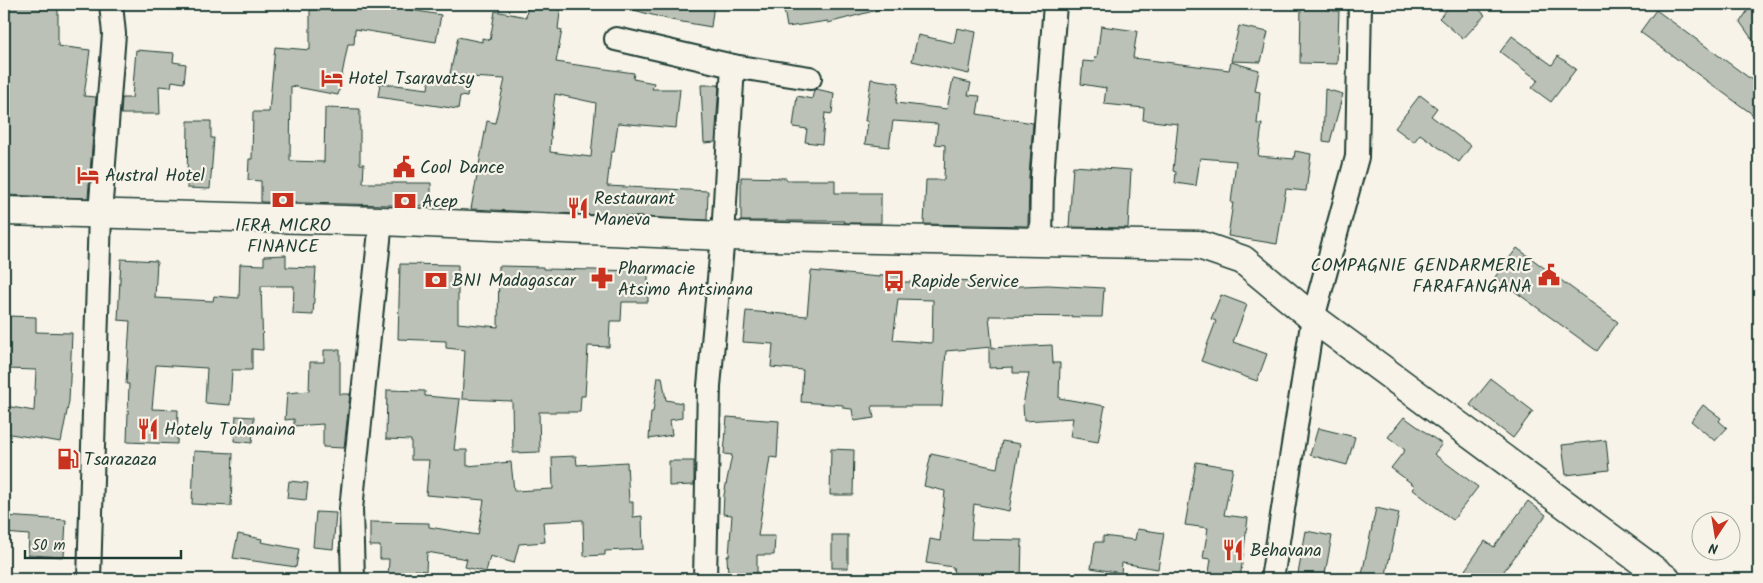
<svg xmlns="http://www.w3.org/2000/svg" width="1763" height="583" font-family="Kalam,sans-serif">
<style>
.building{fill:#bbc1b6;stroke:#1f3d34;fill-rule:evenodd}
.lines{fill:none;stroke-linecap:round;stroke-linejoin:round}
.minor-casing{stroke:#1f3d34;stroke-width:26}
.secondary-casing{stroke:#1f3d34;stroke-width:31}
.minor{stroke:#f7f3e8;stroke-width:22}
.secondary{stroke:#f7f3e8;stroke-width:28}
.labels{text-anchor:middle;stroke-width:4.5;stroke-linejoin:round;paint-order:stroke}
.poi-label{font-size:18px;fill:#1f3d34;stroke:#f7f3e8;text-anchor:start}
</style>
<rect width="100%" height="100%" fill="#f7f3e8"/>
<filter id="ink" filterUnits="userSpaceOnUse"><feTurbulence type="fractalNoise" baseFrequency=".02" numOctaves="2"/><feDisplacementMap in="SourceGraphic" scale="10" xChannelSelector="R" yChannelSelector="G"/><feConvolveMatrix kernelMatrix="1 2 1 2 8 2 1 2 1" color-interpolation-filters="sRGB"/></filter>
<g filter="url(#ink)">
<g class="building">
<polygon points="4,4 58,4 58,46 90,50 84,96 96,97 88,198 4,195"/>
<polygon points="358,4 400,4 399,8 441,15 436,42 355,29 354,44 348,44 338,95 291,86 290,161 324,162 325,108 360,109 360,164 364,164 363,183 431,183 431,206 261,202 261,181 248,180 249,159 252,159 253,112 269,112 275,47 310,50 310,10 357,10"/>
<path d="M528 4H561L558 29 562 30 556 62 634 73 633 79 654 83 652 89H680L676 128 618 123 614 152H611L607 186 708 191 707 220 471 209 487 121 495 123 505 79 470 77 467 97 460 96 458 109 378 97 380 83 428 89 430 75 449 78 458 37 482 42V38L490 40 495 11 526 17ZM555 94 596 103 591 157 550 152 551 136H550Z"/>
<polygon points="630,4 714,4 711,27 671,20 630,9"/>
<polygon points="783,4 880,4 881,9 828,23 828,21 787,27"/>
<polygon points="1301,4 1332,4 1333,11 1339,11 1337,64 1300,63"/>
<polygon points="1452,4 1473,4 1485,15 1463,39 1439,18"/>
<polygon points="1752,4 1759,4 1759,49 1740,22"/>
<polygon points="1656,10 1759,85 1759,119 1640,32"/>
<polygon points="1101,26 1137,31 1133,58 1229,70 1231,62 1259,70 1255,91 1260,92 1257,124 1262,124 1258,156 1294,159 1295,151 1311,154 1306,191 1286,189 1277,244 1228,236 1233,203 1231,203 1236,161 1200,158 1196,186 1175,183 1176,172 1173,171 1178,124 1143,120 1144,108 1104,104 1106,88 1081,84 1083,61 1094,62 1095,57 1097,57"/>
<polygon points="1239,26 1268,32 1261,62 1231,61"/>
<polygon points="957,28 976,32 969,74 912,61 918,35 954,43"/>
<polygon points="1512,36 1552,65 1558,56 1576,69 1551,102 1532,88 1538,80 1500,52"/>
<polygon points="136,50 174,53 173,62 186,64 184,83 172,81 171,87 159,86 160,114 121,114 122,98 132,98"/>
<polygon points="871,79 899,83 896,103 947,109 953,79 971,83 968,95 980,96 977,114 1033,123 1029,177 1028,226 924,224 926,180 944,180 945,145 935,144 938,124 893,121 889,147 865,144 868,121 865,121"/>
<polygon points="701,85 719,85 715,142 704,143"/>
<polygon points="816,89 834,93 832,114 825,113 822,144 805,142 807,129 793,127 797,96 812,99 814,90"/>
<polygon points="1325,89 1343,94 1330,142 1323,141"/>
<polygon points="1420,95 1437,108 1431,116 1471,146 1459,162 1420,134 1414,142 1395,128"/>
<polygon points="188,121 211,121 211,138 214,138 210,189 187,188"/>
<polygon points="1073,166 1131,170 1128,228 1069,227"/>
<polygon points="741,177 786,178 786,180 835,180 835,193 881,193 881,223 844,223 844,221 741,221"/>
<polygon points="1517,248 1618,322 1597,351 1495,277"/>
<polygon points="286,255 286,267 316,268 313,315 293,314 294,286 261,286 263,350 252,349 252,370 232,370 230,405 205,403 207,368 156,365 152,409 178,410 177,444 127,442 129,384 126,384 130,321 118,320 121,259 157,261 155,298 213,301 214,296 239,298 240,264 264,265 264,256"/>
<polygon points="400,264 458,265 458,323 498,327 499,266 543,267 543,269 648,271 648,302 622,302 621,321 610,321 609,347 588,346 585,396 581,396 580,412 539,412 540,452 513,453 512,401 462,399 465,350 446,348 446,341 398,339"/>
<path d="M811 271 880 277V275L900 276 899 282H933V280L997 281V287L1048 285 1104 288 1102 317 989 316 992 347 946 351 942 406H872L874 418 854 421 852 409 843 408V405L801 402 803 370 771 367 773 344 743 342 746 311 807 316ZM898 299 933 300 932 343 893 340Z"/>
<polygon points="1221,295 1247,305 1233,342 1267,354 1257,381 1201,361 1216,321 1211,319"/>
<polygon points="8,316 36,317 36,332 72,333 69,401 61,442 4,433 6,406 34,411 36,370 7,369"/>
<polygon points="1052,345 1053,363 1060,363 1059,398 1105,406 1098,442 1070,437 1073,418 1024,421 1023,405 1029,373 1013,373 1013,367 989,368 989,348"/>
<polygon points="324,350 340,350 340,394 350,394 344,448 323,447 323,424 294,426 294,419 285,420 287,393 309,391 310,362 324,362"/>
<polygon points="658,377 662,377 666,400 682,403 682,418 670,420 672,435 649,439 651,412 653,412"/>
<polygon points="1491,379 1533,411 1513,438 1470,405"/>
<polygon points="387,390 425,391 425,396 460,399 454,450 467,450 467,466 511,462 514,491 553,489 552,457 576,456 577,465 627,462 629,502 633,502 633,517 642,516 643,549 605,551 605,555 584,556 583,520 543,522 545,542 519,544 514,563 490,556 486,572 465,567 467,559 427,552 426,571 415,570 414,579 388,579 389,559 380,559 380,546 370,546 370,522 429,523 429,527 478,535 484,500 426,495 429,460 411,460 411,440 386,439"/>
<polygon points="1703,405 1721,418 1719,421 1727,428 1715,441 1691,421"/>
<polygon points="236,416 254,417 252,443 234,441"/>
<polygon points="727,417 779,421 777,458 770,457 758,536 775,536 774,555 757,555 757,573 728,574 727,556 729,556 732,515 723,514 724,495 732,455 724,454"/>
<polygon points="1404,417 1442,444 1434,454 1478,487 1453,520 1412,489 1415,486 1391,468 1405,450 1388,437"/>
<polygon points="1318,428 1355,437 1347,465 1310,455"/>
<polygon points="1606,440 1609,470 1566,475 1562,445"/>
<polygon points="1002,441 1020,444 1009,511 974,504 971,539 1022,540 1021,579 985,579 986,574 954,574 953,567 926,563 930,539 940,541 945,491 924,486 931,454 997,468"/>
<polygon points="831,449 854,450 853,495 830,495"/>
<polygon points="194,451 233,453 231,506 192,504"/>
<polygon points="669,461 694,461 694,485 669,486"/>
<polygon points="1196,462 1233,468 1224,515 1248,518 1240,579 1208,579 1211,559 1203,558 1208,528 1185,525"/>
<polygon points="289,481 308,483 306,500 287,498"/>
<polygon points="1528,501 1546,515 1498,579 1477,579 1465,570 1485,541 1494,547"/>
<polygon points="1376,508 1399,513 1385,579 1361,579"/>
<polygon points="316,512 336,513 333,549 313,547"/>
<polygon points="4,516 66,520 64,557 28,555 29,535 4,533"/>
<polygon points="1137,529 1164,533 1158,569 1122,563 1121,573 1091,568 1095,542 1103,542 1103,536 1135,540"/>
<polygon points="1306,531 1332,536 1324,579 1297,579"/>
<polygon points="238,534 262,539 261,542 299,549 296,567 233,558"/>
<rect x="832" y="535" width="16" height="33"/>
</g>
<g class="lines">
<g class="minor-casing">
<g id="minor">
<polyline points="616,39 733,66 810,78"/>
<polyline points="1041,243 1042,177 1055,4"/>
<polyline points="89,579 100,214 114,34 111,4"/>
<polyline points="353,579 351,509 381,221"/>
<polyline points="705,579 709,386 723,236 733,66"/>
<polyline points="1272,579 1313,318 1357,157 1360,4"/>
</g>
</g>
<g class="secondary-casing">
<polyline id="secondary" points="4,211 381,221 723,236 1199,245 1243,260 1313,318 1666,579"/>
</g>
<use href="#minor" class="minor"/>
<use href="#secondary" class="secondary"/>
</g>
</g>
<defs>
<g id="hotel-bare" transform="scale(1.725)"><path d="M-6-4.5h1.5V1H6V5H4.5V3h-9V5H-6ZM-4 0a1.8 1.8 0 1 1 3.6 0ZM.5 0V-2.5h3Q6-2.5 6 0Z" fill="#c8321e" stroke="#f7f3e8" stroke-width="2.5" paint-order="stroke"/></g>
<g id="civic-bare" transform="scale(1.725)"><path d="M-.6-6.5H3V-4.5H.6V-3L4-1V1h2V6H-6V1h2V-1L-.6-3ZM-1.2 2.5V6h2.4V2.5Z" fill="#c8321e" stroke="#f7f3e8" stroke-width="2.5" paint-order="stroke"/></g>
<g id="bank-bare" transform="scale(1.725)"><path d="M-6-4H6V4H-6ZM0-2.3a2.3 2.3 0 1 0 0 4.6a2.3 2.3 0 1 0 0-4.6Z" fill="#c8321e" stroke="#f7f3e8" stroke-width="2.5" paint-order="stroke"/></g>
<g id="restaurant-bare" transform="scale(1.725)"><path d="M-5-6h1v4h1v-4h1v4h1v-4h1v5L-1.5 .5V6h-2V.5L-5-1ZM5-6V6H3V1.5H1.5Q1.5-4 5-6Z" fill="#c8321e" stroke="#f7f3e8" stroke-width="2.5" paint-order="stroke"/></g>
<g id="pharmacy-bare" transform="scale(1.725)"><path d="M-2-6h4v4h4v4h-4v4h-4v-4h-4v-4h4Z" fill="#c8321e" stroke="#f7f3e8" stroke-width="2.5" paint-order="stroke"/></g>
<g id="bus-bare" transform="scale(1.725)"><path d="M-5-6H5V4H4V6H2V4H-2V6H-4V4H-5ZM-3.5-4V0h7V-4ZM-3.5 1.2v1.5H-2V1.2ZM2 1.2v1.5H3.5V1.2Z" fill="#c8321e" stroke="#f7f3e8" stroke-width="2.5" paint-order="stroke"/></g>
<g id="fuel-bare" transform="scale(1.725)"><path d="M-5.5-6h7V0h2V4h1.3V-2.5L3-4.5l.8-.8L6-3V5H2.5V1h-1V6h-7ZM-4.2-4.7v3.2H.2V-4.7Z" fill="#c8321e" stroke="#f7f3e8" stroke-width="2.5" paint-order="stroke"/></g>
</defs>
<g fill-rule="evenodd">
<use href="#hotel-bare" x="332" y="78"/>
<use href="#civic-bare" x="404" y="167"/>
<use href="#hotel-bare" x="88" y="175"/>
<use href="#bank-bare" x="283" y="200"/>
<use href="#bank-bare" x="405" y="201"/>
<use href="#restaurant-bare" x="578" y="208"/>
<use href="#civic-bare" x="1549" y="275"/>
<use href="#pharmacy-bare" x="602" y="278"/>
<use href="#bank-bare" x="436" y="280"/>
<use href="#bus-bare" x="894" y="281"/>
<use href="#restaurant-bare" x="148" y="429"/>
<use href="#fuel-bare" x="68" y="459"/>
<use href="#restaurant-bare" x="1233" y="550"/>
</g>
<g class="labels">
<g class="poi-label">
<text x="348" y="84">Hotel Tsaravatsy</text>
<text x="420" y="173">Cool Dance</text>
<text x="105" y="181">Austral Hotel</text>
<text x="594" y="204">Restaurant<tspan x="594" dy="21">Maneva</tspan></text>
<text x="422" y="207">Acep</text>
<text x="283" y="231" text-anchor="middle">IFRA MICRO<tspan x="283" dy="21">FINANCE</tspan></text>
<text x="1532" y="271" text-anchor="end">COMPAGNIE GENDARMERIE<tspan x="1532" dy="21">FARAFANGANA</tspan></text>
<text x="618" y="274">Pharmacie<tspan x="618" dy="21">Atsimo Antsinana</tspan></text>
<text x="452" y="286">BNI Madagascar</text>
<text x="911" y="287">Rapide Service</text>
<text x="164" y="435">Hotely Tohanaina</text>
<text x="84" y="465">Tsarazaza</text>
<text x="1250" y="556">Behavana</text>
</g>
</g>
<rect width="1763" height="583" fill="none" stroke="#f7f3e8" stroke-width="20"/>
<rect x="10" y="10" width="1743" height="563" fill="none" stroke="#1f3d34" stroke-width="2" filter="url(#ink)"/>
<g transform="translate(1716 536) rotate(192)"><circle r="24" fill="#f7f3e8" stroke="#a1aaa0"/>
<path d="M0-4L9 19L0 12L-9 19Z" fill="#c8321e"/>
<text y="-8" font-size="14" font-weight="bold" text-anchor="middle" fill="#1f3d34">N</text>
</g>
<path d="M25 550v8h156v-8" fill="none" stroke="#1f3d34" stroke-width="2.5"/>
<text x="32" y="550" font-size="15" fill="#1f3d34" stroke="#f7f3e8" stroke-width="4" paint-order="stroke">50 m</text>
</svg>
